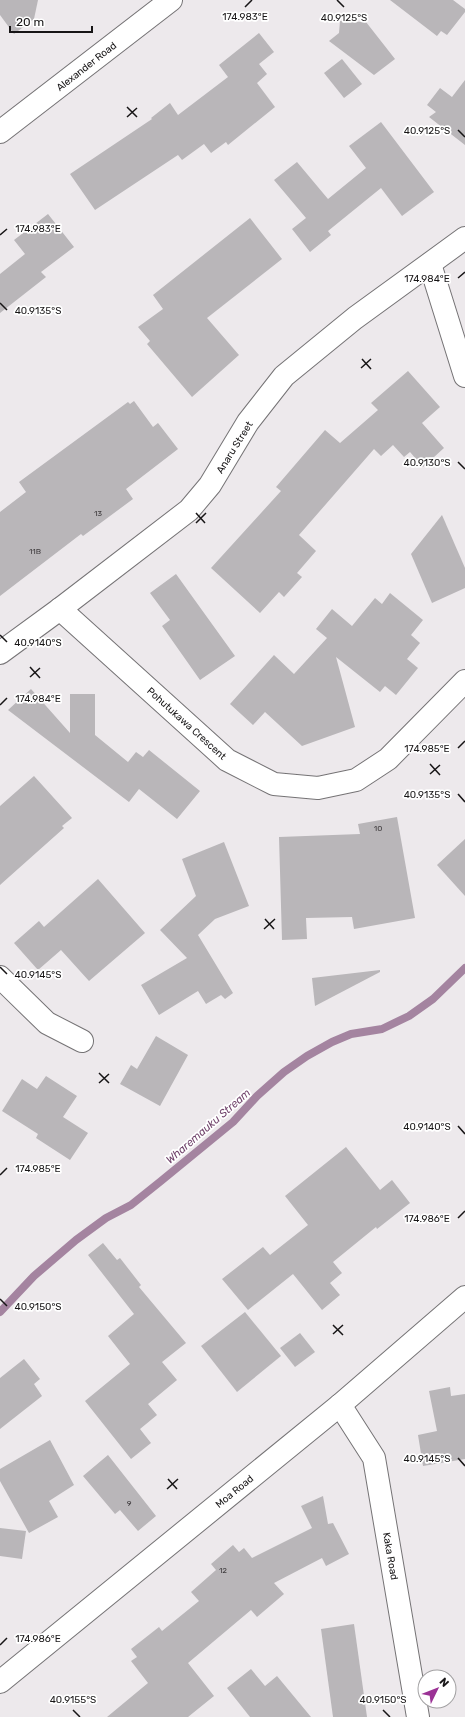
<svg xmlns="http://www.w3.org/2000/svg" width="465" height="1717" font-family="Rubik,sans-serif">
<style>
.lines{fill:none;stroke-linecap:round;stroke-linejoin:round}
.stream{stroke:#a484a0;stroke-width:8}
.building{fill:#b9b6b9}
.minor-casing{stroke:#757375;stroke-width:24}
.minor{stroke:#fff;stroke-width:22}
.ticks{fill:none;stroke:#171516;stroke-width:1.5}
.labels{text-anchor:middle;stroke-width:3.5;stroke-linejoin:round;paint-order:stroke}
.number-label{font-size:8px;fill:#403d3f}
.street-label{font-size:10px;fill:#171516;stroke:#fff}
.water-label{font-size:11px;font-style:italic;fill:#71446c;stroke:#fff}
.ticks-label{font-size:10px;text-anchor:middle;fill:#171516;stroke:#fff;stroke-width:3.5;stroke-linejoin:round;paint-order:stroke}
</style>
<rect width="100%" height="100%" fill="#ede9ec"/>
<g class="lines">
<polyline class="stream" points="0,1312 34,1276 76,1240 106,1218 131,1205 161,1181 233,1122 257,1096 284,1072 307,1056 332,1042 351,1034 382,1029 409,1016 433,999 465,968"/>
</g>
<g class="building">
<polygon points="0,0 38,0 34,19 14,34 0,15"/>
<polygon points="390,0 453,0 465,9 465,12 447,35 441,31 437,36"/>
<polygon points="340,21 366,22 395,59 374,75 329,41 339,33"/>
<polygon points="259,33 274,52 259,64 267,74 257,83 275,107 228,145 226,142 211,153 204,144 182,160 178,155 95,210 70,174 152,119 151,118 170,103 178,115 228,77 219,65"/>
<polygon points="342,59 362,84 344,98 324,73"/>
<polygon points="465,80 465,145 429,117 436,112 427,105 440,88 452,97"/>
<polygon points="381,122 434,192 402,216 381,188 328,231 331,235 310,252 292,229 306,218 274,180 297,162 328,199 366,168 349,146"/>
<polygon points="48,214 74,247 41,272 46,277 0,313 0,274 25,254 14,240"/>
<polygon points="250,218 282,259 207,318 239,355 192,397 147,344 150,341 138,327 163,309 153,295"/>
<polygon points="408,371 440,407 422,423 444,448 423,467 410,452 404,457 393,445 381,456 374,449 299,535 316,551 297,573 302,577 284,597 279,592 260,613 211,568 281,491 276,487 325,430 340,443 378,410 371,403"/>
<polygon points="134,401 153,427 158,423 178,449 126,489 133,499 83,536 81,534 0,596 0,512 26,492 19,482 128,402 130,404"/>
<polygon points="442,515 465,568 465,588 432,603 411,554"/>
<polygon points="176,574 235,656 200,680 162,626 170,620 150,593"/>
<polygon points="390,593 423,620 411,635 420,643 407,659 418,668 396,695 385,686 380,692 336,657 355,727 302,746 265,712 253,725 230,704 274,655 294,674 327,638 316,629 332,609 352,626 375,598 382,604"/>
<polygon points="31,689 70,733 70,694 95,694 95,735 128,762 136,752 143,757 149,750 200,791 177,819 139,789 129,802 8,710"/>
<polygon points="34,776 72,818 62,826 64,828 0,885 0,806"/>
<polygon points="397,817 415,918 354,929 352,917 306,918 307,939 282,940 279,837 360,834 358,824"/>
<polygon points="465,839 465,896 437,865"/>
<polygon points="224,842 249,906 215,919 198,935 233,993 225,999 221,995 206,1004 198,991 159,1015 141,985 187,958 160,930 196,896 182,859"/>
<polygon points="98,879 145,933 89,981 61,950 38,970 14,943 39,921 44,927"/>
<polygon points="380,970 380,972 315,1006 312,978"/>
<polygon points="156,1036 188,1055 160,1106 120,1084 131,1065 137,1069"/>
<polygon points="46,1076 77,1096 63,1117 88,1133 70,1160 36,1138 38,1134 2,1111 22,1079 37,1089"/>
<polygon points="346,1147 380,1190 392,1180 410,1203 377,1229 376,1227 333,1262 342,1273 330,1283 340,1295 322,1310 293,1274 248,1310 222,1279 263,1247 270,1255 308,1225 285,1196"/>
<polygon points="103,1243 117,1260 120,1258 141,1285 139,1287 186,1343 162,1362 177,1380 148,1404 157,1415 140,1429 151,1443 131,1459 85,1401 130,1364 108,1336 134,1314 88,1255"/>
<polygon points="245,1312 281,1356 237,1392 201,1346"/>
<polygon points="300,1333 315,1352 295,1367 280,1348"/>
<polygon points="24,1359 40,1379 34,1384 42,1396 0,1429 0,1378"/>
<polygon points="450,1387 451,1396 465,1394 465,1459 423,1466 418,1435 437,1431 429,1391"/>
<polygon points="50,1440 74,1485 49,1501 58,1517 29,1533 0,1481 0,1469"/>
<polygon points="108,1455 156,1516 138,1531 120,1510 115,1514 83,1476"/>
<polygon points="323,1496 328,1524 333,1523 349,1554 326,1566 322,1558 274,1583 284,1594 257,1617 251,1610 188,1663 214,1696 188,1717 107,1717 148,1683 131,1661 137,1657 131,1649 159,1627 162,1631 199,1601 191,1592 216,1570 211,1564 233,1545 239,1552 244,1548 252,1558 312,1528 301,1506"/>
<polygon points="0,1528 26,1531 22,1559 0,1556"/>
<polygon points="354,1624 367,1717 333,1717 321,1629"/>
<polygon points="251,1669 265,1686 277,1676 311,1717 250,1717 227,1688"/>
</g>
<g class="lines">
<g class="minor-casing">
<g id="minor">
<polyline points="0,132 171,0"/>
<polyline points="430,264 465,376"/>
<polyline points="60,609 227,760 274,784 318,788 356,780 388,759 465,681"/>
<polyline points="0,653 60,609 189,510 210,485 248,422 284,376 355,318 465,238"/>
<polyline points="0,977 47,1023 82,1041"/>
<polyline points="340,1405 374,1458 418,1717"/>
<polyline points="0,1682 340,1405 465,1297"/>
</g>
</g>
<use href="#minor" class="minor"/>
</g>
<path class="ticks" d="M337 0 344 7M245 7 252 0M127 107 137 117M127 117 137 108M458 130 465 137M0 235 7 229M458 278 465 272M0 303 7 310M362 359 371 369M361 368 371 359M458 462 465 469M196 513 205 523M196 523 206 513M0 635 7 642M30 667 40 678M30 677 40 668M0 705 7 698M458 748 465 741M430 764 440 775M430 774 440 765M458 794 465 802M265 919 274 929M264 929 275 919M0 967 7 974M99 1073 109 1083M99 1083 109 1074M458 1126 465 1134M0 1175 7 1168M458 1218 465 1211M0 1299 7 1306M333 1325 343 1335M333 1334 343 1325M458 1458 465 1466M168 1479 177 1489M167 1489 178 1479M0 1645 7 1638M73 1710 80 1717M383 1710 390 1717"/>
<g class="labels">
<g class="number-label">
<text x="98" y="516">13</text>
<text x="35" y="554">11B</text>
<text x="378" y="831">10</text>
<text x="129" y="1506">9</text>
<text x="223" y="1573">12</text>
</g>
<g class="street-label">
<text transform="translate(86 66) rotate(-38)" y="4">Alexander Road</text>
<text transform="translate(234 447) rotate(-58)" y="4">Anaru Street</text>
<text transform="translate(187 723) rotate(42)" y="4">Pohutukawa Crescent</text>
<text transform="translate(234 1491) rotate(-39)" y="4">Moa Road</text>
<text transform="translate(391 1556) rotate(80)" y="4">Kaka Road</text>
</g>
<g class="water-label">
<text transform="translate(208 1126) rotate(-41)" y="4">Wharemauku Stream</text>
</g>
</g>
<g class="ticks-label">
<text x="245" y="20">174.983°E</text>
<text x="344" y="21">40.9125°S</text>
<text x="427" y="134">40.9125°S</text>
<text x="38" y="232">174.983°E</text>
<text x="427" y="282">174.984°E</text>
<text x="38" y="314">40.9135°S</text>
<text x="427" y="466">40.9130°S</text>
<text x="38" y="646">40.9140°S</text>
<text x="38" y="702">174.984°E</text>
<text x="427" y="752">174.985°E</text>
<text x="427" y="798">40.9135°S</text>
<text x="38" y="978">40.9145°S</text>
<text x="427" y="1130">40.9140°S</text>
<text x="38" y="1172">174.985°E</text>
<text x="427" y="1222">174.986°E</text>
<text x="38" y="1310">40.9150°S</text>
<text x="427" y="1462">40.9145°S</text>
<text x="38" y="1642">174.986°E</text>
<text x="73" y="1703">40.9155°S</text>
<text x="383" y="1703">40.9150°S</text>
</g>
<g transform="translate(437 1689) rotate(47)"><circle r="19" fill="#ffffff" stroke="#a2a1a2"/>
<path d="M0-3L7 15L0 10L-7 15Z" fill="#9b3295"/>
<text y="-6" font-size="11" font-weight="bold" text-anchor="middle" fill="#171516">N</text>
</g>
<path d="M10 26v6h82v-6" fill="none" stroke="#171516" stroke-width="2"/>
<text x="16" y="26" font-size="12" fill="#171516" stroke="#ffffff" stroke-width="3" paint-order="stroke">20 m</text>
</svg>
